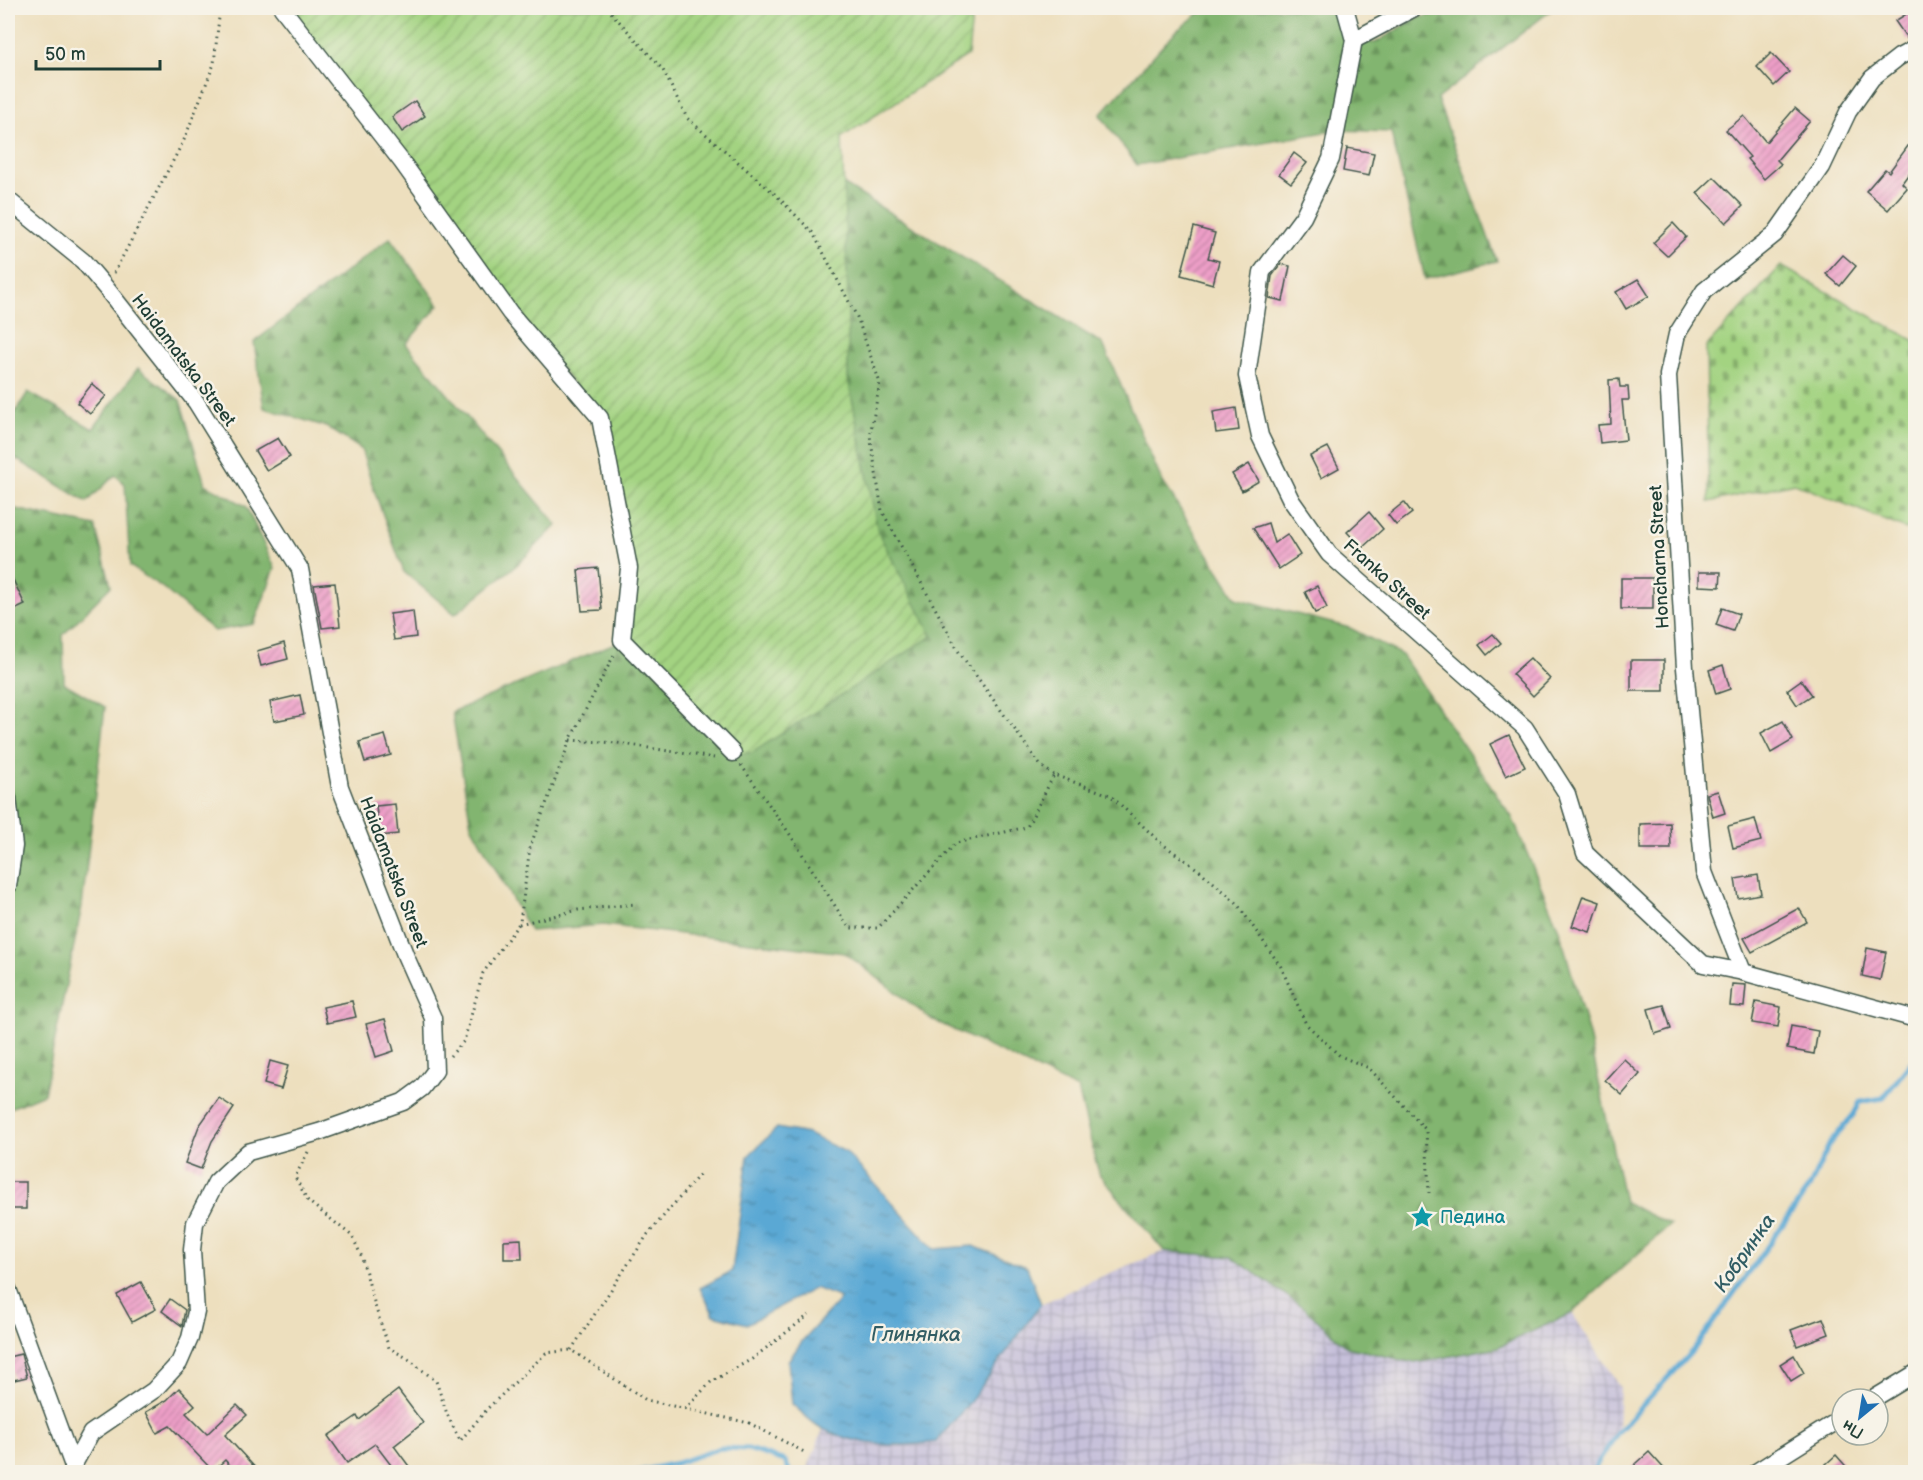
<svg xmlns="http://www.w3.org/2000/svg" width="1923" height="1480" font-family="'Balsamiq Sans',sans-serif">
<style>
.industrial{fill:url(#industrial-grid)}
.forest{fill:url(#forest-firs);stroke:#507952;stroke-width:1.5}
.cemetery{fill:url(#cemetery-stones);stroke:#61885a;stroke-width:1.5}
.garden{fill:url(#garden-furrows);stroke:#61885a;stroke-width:1.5}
.water{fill:url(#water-ripples);stroke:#3c7284;stroke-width:1.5}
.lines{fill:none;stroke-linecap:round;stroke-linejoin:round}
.stream{stroke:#5aa8d4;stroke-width:5}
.building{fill:url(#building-hatch)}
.street-casing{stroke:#3e5549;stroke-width:19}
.path{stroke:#3e5549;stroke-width:3;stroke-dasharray:1.5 4.5;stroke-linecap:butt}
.street{stroke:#fff;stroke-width:16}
.labels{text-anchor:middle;stroke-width:5;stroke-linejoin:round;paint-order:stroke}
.street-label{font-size:18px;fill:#1f3d34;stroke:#f7f3e8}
.culture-label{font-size:18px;fill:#0d838f;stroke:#f7f3e8;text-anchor:start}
.water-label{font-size:20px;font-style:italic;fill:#315d64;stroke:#f7f3e8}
</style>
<defs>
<pattern id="industrial-grid" width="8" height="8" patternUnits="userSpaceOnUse" patternTransform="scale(1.5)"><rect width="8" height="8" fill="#c6c0da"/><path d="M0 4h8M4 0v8" fill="none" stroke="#a09db2"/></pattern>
<pattern id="forest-firs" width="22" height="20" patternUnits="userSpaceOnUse" patternTransform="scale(1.5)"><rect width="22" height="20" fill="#82b56f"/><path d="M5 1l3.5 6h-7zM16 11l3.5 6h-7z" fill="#6a945c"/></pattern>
<pattern id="cemetery-stones" width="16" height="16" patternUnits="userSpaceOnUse" patternTransform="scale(1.5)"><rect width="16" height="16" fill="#a3d381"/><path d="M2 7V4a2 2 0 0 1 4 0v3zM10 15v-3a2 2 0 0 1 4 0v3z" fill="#84ac6a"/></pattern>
<pattern id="garden-furrows" width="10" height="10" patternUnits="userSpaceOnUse" patternTransform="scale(1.5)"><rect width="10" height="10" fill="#a3d381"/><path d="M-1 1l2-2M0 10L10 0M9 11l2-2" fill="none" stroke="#84ac6a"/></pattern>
<pattern id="water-ripples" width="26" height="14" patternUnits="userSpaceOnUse" patternTransform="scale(1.5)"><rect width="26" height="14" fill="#5aa8d4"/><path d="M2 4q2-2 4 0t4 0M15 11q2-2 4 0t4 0" fill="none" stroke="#4a8aad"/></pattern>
<pattern id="building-hatch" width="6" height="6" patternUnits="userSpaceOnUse" patternTransform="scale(1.5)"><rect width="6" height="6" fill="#ee9fc8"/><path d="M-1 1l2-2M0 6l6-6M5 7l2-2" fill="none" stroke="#c083a3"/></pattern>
</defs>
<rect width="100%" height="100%" fill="#f7f3e8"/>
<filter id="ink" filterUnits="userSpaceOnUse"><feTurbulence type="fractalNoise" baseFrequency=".0167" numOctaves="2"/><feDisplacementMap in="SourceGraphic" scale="12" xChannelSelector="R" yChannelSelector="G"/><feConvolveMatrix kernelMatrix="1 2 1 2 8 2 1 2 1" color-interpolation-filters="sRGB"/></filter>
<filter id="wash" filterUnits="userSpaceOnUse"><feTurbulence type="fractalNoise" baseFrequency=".008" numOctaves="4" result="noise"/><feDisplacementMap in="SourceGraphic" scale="24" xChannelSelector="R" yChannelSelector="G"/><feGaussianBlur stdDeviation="1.35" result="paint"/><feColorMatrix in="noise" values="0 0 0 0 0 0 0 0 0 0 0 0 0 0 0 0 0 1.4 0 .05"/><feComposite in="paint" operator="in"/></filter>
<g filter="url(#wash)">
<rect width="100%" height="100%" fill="#eddfbe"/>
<polygon class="industrial" points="1164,1251 1232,1257 1304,1308 1347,1347 1498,1347 1572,1313 1620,1387 1618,1432 1592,1472 806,1472 823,1429 867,1443 900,1446 970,1402 1041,1304 1095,1279"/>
<g class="forest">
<polygon points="1206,8 1338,8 1354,40 1375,43 1417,18 1457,10 1457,8 1554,8 1437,99 1497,261 1425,279 1391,132 1337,130 1137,165 1100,115 1175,32"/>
<polygon points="843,184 1103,344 1161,479 1236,598 1350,628 1402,655 1512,817 1560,932 1589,1035 1624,1202 1670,1225 1572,1313 1498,1347 1415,1363 1347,1347 1304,1308 1232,1257 1164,1251 1099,1174 1078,1089 931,1019 845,953 603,925 530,931 471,825 452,712 622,640 931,636 878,532 848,378"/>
<polygon points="390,238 439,305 406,344 557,525 518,564 455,614 404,572 375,493 361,449 327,427 264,408 254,342"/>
<polygon points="138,368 180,400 205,484 246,506 275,568 254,624 214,631 163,588 130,566 125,484 115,475 87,502 8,454 8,424 28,392 93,429"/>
<polygon points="8,504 11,508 95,526 111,586 63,635 64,683 105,707 82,906 44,1094 8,1109"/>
</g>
<polygon class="cemetery" points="1781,266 1915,341 1915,524 1906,529 1794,483 1709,502 1706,347"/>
<polygon class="garden" points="282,8 973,8 968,55 842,137 848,299 848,378 878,532 932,636 752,753 733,753 622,640 629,568 600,418"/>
<path class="water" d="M777 1128 808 1134 846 1152 934 1249 973 1246 1027 1267 1041 1304 970 1402 936 1442C896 1447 863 1447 825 1430 813 1425 802 1412 792 1404L788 1361 803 1340 841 1298 815 1288 747 1324 714 1315 700 1288 732 1271 748 1156Z"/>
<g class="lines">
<g class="stream">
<polyline points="635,1472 677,1463 720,1448 748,1449 785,1461 790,1472"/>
<polyline points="1592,1472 1618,1432 1694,1349 1809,1188 1830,1143 1854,1114 1860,1102 1883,1098 1916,1056"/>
</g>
</g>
<g id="blocks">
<g class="building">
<polygon points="1916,8 1916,38 1908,40 1895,21"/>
<polygon points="1771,53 1789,72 1774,86 1757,67"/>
<polygon points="415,101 425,116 402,132 392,117"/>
<polygon points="1795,108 1810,121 1777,160 1781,164 1764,179 1747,159 1750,157 1726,130 1744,116 1766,142"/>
<polygon points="1916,135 1916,164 1902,183 1907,188 1888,210 1866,191 1885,169 1889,172"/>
<polygon points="1347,148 1374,153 1369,176 1343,171"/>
<polygon points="1294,153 1307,163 1291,183 1279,174"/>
<polygon points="1714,177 1743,206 1726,223 1697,193"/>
<polygon points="1673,223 1686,237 1667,256 1653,243"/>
<polygon points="1194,227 1215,233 1208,258 1219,261 1213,284 1181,275"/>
<polygon points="1843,255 1856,266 1840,286 1826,274"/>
<polygon points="1281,264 1290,266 1283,301 1269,298 1272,276"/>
<polygon points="1638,279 1649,296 1626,309 1616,292"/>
<polygon points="1619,379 1620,387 1628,387 1629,400 1622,400 1626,440 1600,443 1598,425 1611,424 1609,380"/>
<polygon points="92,384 106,396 90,414 77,403"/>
<polygon points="1236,408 1239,430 1216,433 1213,412"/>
<polygon points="278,438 290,457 267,471 255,451"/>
<polygon points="1328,447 1339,468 1321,478 1310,456"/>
<polygon points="1249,464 1259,481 1242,491 1232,474"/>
<polygon points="1404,502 1412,513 1396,525 1388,515"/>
<polygon points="1369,512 1383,529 1362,548 1347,532"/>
<polygon points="1268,523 1274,543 1287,534 1300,555 1279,569 1253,528"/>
<polygon points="598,568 602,610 582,611 578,570"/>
<polygon points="8,569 25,605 8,613"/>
<polygon points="1699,572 1721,572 1720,587 1699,586"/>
<rect x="1621" y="578" width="32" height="31"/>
<polygon points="335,583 340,626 322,628 314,585"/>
<polygon points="1317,586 1327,608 1315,613 1305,592"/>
<polygon points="1722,608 1739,614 1733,631 1716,625"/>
<polygon points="413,611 416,637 394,640 390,614"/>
<polygon points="1493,634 1501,643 1487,655 1479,645"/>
<polygon points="284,643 288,659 261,666 257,651"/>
<polygon points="1530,658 1550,679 1533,696 1512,674"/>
<rect x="1631" y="660" width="33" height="31"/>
<polygon points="1723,665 1730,689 1716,694 1709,670"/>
<polygon points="1801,680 1812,695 1797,705 1787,690"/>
<polygon points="300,695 304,715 274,721 270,702"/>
<polygon points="1783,721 1793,740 1771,753 1761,733"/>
<polygon points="385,735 391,755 365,762 359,742"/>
<polygon points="1509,735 1525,767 1506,776 1490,744"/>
<polygon points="1718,791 1725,813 1713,817 1707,794"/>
<polygon points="395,804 398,834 379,836 376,806"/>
<polygon points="1755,819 1761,841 1733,848 1728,826"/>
<polygon points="1670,823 1671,849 1640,849 1640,824"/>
<polygon points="1758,875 1761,894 1738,898 1735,879"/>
<polygon points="1583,896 1600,902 1590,932 1572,926"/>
<polygon points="1799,908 1807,922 1752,952 1744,938"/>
<polygon points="1867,948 1886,952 1880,980 1862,976"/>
<polygon points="1732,984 1746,985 1744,1007 1730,1006"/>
<polygon points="352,1001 356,1017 327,1023 323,1007"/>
<polygon points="1756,1002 1781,1007 1778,1027 1752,1023"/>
<polygon points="1664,1005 1671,1029 1655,1034 1648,1009"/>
<polygon points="385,1019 394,1051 376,1057 366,1024"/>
<polygon points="1791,1026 1818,1031 1814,1054 1787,1049"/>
<polygon points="1624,1059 1640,1074 1622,1095 1605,1080"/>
<polygon points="270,1061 288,1066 281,1089 264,1084"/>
<polygon points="219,1098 234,1108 212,1141 201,1169 185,1163 199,1126"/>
<rect x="8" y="1182" width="18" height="27"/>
<polygon points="521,1239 522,1259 504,1259 504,1240"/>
<polygon points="141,1282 156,1309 132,1322 117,1295"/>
<polygon points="170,1299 185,1310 182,1326 162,1311"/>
<polygon points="1823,1318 1829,1334 1797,1346 1791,1330"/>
<polygon points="21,1354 27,1377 14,1380 8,1357"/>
<polygon points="1794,1355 1804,1373 1791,1381 1780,1364"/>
<polygon points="179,1388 195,1405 186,1413 207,1434 237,1405 247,1415 225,1435 260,1473 237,1473 225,1460 213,1471 170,1426 157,1433 146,1412 167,1400"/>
<polygon points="398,1390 423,1423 394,1446 414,1473 397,1473 375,1444 347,1463 328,1436 357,1416 359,1420"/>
<polygon points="1649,1452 1668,1473 1626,1473"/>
<polygon points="1836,1455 1852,1473 1816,1473"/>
</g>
</g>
</g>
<g filter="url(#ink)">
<use href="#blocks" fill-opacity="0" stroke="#3e5549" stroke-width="1.5"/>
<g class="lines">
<g class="street-casing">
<g id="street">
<polyline points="282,8 402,162 510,313 600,418 629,568 622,640 733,753"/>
<polyline points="1345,8 1354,40 1331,159 1303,217 1262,272 1247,376 1260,436 1291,500 1329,554 1525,728 1567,794 1585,853 1703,964 1743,972"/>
<polyline points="1354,40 1414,8"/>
<polyline points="1916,48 1899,57 1872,78 1848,112 1822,167 1775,234 1704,291 1677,334 1668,375 1685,668 1704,872 1743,972 1916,1019"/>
<polyline points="8,200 83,261 106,288 196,402 300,569 340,787 406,957 433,1018 435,1071 422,1088 403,1102 319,1132 248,1152 216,1182 195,1223 192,1250 196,1312 190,1338 179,1363 154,1390 91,1433 73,1466"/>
<polyline points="8,798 14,846 8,886"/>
<polyline points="8,1289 73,1466 73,1471"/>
<polyline points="1873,1399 1916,1373"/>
<polyline points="1756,1472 1842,1418"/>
</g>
</g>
<g class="path">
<polyline points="607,8 663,70 687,118 776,195 813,233 857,317 880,383 870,435 882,511 959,652 1041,766 1054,775"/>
<polyline points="114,273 184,140 214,64 220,8"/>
<polyline points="570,740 617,743 714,758"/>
<polyline points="741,765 789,833 849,928 878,928 956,843 1027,827 1054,775 1110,795 1161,843 1200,871 1236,902 1281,967 1306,1024 1340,1056 1369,1068 1426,1130 1429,1193"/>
<polyline points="519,924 578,910 636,904"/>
<polyline points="450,1056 464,1041 483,973 520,922 530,847 570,740 614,655"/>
<polyline points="308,1152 295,1177 308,1201 352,1236 361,1255 376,1309 389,1348 407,1358 436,1381 447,1414 460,1441 488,1408 546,1353 571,1350 646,1400 749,1423 806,1453"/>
<polyline points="571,1350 648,1234 700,1174"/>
<polyline points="685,1409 711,1382 752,1359 809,1315"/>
</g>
<use href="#street" class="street"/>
</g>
</g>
<defs>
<g id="sight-bare" transform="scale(1.8)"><path d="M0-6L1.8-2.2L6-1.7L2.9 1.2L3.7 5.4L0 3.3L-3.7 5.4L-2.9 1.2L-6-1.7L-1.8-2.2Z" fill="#0f9aa8" stroke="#f7f3e8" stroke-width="2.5" paint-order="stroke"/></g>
</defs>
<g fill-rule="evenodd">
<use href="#sight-bare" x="1422" y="1217"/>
</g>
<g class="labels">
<g class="street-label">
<text transform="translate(184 360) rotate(53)" y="6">Haidamatska Street</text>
<text transform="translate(1659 557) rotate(-93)" y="6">Honcharna Street</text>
<text transform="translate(1387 579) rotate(42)" y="6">Franka Street</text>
<text transform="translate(394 872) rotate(69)" y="6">Haidamatska Street</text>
</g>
<g class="culture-label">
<text x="1440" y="1223">Педина</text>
</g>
<g class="water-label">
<text transform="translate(1744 1253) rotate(-55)" y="7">Кобринка</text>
<text x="916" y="1341">Глинянка</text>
</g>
</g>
<rect width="1923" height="1480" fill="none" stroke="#f7f3e8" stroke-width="30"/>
<g transform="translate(1860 1417) rotate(210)"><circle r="28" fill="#f7f3e8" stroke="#a1aaa0" stroke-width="1.5"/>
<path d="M0-4.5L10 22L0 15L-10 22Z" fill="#1f6fb2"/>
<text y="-9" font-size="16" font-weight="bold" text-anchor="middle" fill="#1f3d34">Пн</text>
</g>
<path d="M36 60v9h124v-9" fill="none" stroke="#1f3d34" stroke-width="3"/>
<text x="45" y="60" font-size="18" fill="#1f3d34" stroke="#f7f3e8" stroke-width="4.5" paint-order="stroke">50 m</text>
</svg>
